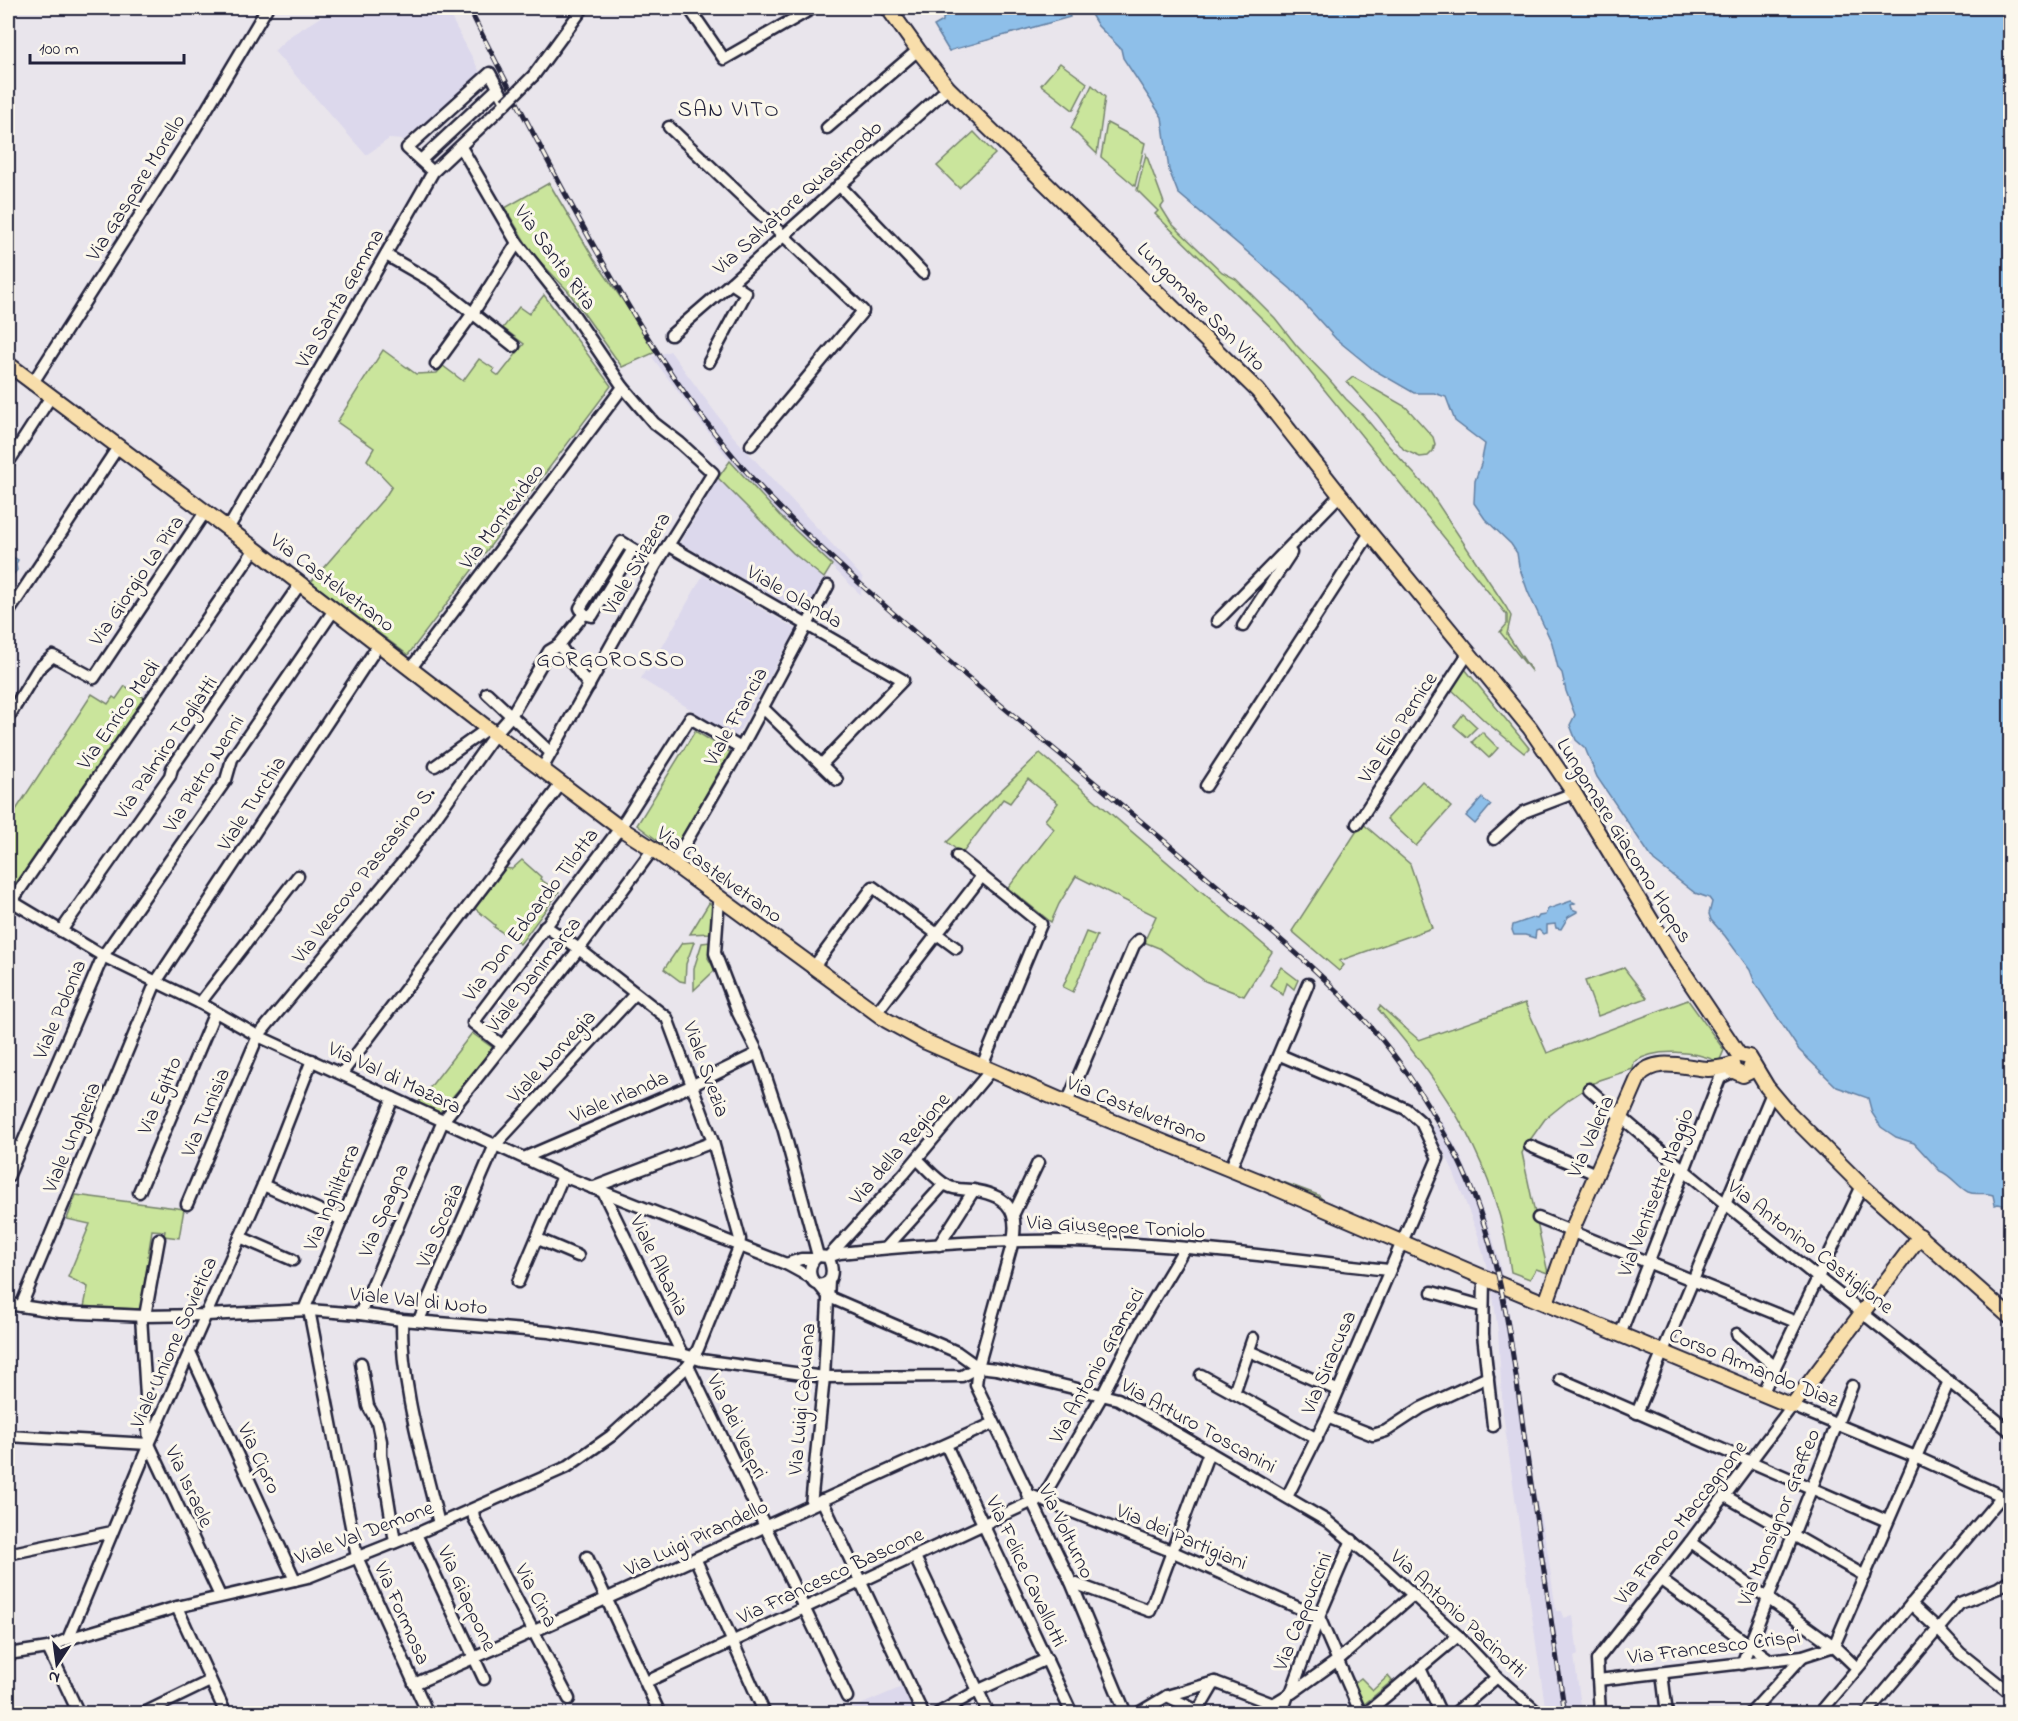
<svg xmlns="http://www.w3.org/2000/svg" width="2018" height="1721" font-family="'Indie Flower',sans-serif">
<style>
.built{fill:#dcd8ec}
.green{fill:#cae59c;stroke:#76846c;stroke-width:1.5}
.water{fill:#8ebfe9;stroke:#6380a3;stroke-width:1.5}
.pier{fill:#e9e5ec}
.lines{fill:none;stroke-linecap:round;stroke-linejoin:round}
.minor-casing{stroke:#22223b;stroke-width:15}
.major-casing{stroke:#22223b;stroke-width:18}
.minor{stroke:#fbf7ec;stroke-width:10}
.major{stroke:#f8deab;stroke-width:14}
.rail-casing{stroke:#22223b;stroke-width:5}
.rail{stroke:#fbf7ec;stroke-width:3;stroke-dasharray:9;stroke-linecap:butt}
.minor-bridge-casing{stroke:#22223b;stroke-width:15;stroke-linecap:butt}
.minor-bridge{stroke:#fbf7ec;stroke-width:10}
.labels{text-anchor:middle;stroke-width:6;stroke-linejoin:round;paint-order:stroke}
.street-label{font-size:21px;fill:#22223b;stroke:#fbf7ec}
.neighbourhood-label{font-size:22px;letter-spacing:1.5px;fill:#22223b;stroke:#fbf7ec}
</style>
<rect width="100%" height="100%" fill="#e9e5ec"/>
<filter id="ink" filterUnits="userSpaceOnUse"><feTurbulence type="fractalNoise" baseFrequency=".0167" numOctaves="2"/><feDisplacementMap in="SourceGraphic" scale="12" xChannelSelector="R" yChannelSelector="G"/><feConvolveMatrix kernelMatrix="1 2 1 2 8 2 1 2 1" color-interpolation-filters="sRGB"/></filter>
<g filter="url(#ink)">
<g class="built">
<polygon points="335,8 446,8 481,74 404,140 389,139 366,155 274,51 290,36"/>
<polygon points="670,351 732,435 863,578 861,595 780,516 730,461 652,357"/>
<polygon points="718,478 793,553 824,578 804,614 680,543"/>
<polygon points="703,575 796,629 736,737 641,679 645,671 648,672"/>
<polygon points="1442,1121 1463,1161 1491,1232 1499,1261 1507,1298 1535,1492 1547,1548 1556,1611 1562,1611 1563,1618 1573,1616 1578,1655 1574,1656 1582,1713 1546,1713 1503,1414 1498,1331 1491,1283 1478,1235 1465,1201 1451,1166 1432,1127"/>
<polygon points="902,1687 914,1713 841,1713"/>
</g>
<g class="green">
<polygon points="1060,63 1087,83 1073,110 1041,85"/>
<polygon points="1092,85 1105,97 1097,154 1071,128"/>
<polygon points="1107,123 1145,143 1135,186 1101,157"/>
<polygon points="974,132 995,154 959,188 937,166"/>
<polygon points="1146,154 1164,203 1161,207 1171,223 1222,272 1236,279 1275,318 1297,346 1327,377 1346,399 1363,415 1388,445 1428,489 1506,607 1511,616 1507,634 1532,672 1500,632 1507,624 1507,615 1284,340 1155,214 1158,211 1137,190"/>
<polygon points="549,183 594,259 658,351 622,367 568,291 531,252 505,208"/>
<polygon points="544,295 611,386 408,655 311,582 385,497 392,486 367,460 374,448 337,422 383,350 416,374 437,373 443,366 463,381 479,359 494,369 493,372 499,376 524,344 503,328 519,307 529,314"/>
<polygon points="1353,377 1406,407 1433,437 1435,444 1433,451 1428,456 1420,457 1404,450 1378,416 1347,382"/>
<polygon points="730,461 780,516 832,565 824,578 793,553 718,478"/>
<polygon points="1465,669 1529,748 1524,753 1486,722 1451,689"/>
<polygon points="125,686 145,698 12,893 8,891 8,822 92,694 108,704 113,697 116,699"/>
<polygon points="1463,714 1477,727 1467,737 1454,726"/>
<polygon points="695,731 730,752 673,852 637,825"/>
<polygon points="1482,732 1498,748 1489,758 1472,742"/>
<polygon points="1040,753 1272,952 1244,996 1205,981 1159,948 1144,942 1156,916 1076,876 1059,904 1051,922 1008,888 1054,829 1045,820 1058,803 1028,779 1010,803 1003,799 962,854 947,842"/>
<polygon points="1422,781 1451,807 1416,846 1387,819"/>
<polygon points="1362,823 1410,864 1432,928 1339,961 1344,965 1339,971 1292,931"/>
<polygon points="522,860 541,877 540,879 559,892 520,944 494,927 495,925 472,906 503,868 512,869"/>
<polygon points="709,903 712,905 711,933 690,934"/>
<polygon points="1086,932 1097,936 1073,992 1063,987"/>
<polygon points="694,942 686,964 685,982 680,981 664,969 682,943"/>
<polygon points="710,942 708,958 715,970 694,990 694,968 702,943"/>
<polygon points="1281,967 1298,980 1294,989 1287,983 1283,995 1270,985"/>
<polygon points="1624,968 1647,998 1598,1016 1585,981"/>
<path d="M1688 1000 1724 1050 1719 1062C1695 1051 1656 1047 1634 1062L1633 1069 1599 1080 1571 1098 1545 1119 1525 1147 1522 1153 1525 1167 1548 1273 1536 1269 1530 1279 1511 1272C1497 1165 1447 1089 1378 1009L1380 1006 1419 1040 1525 1003 1547 1053Z"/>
<polygon points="472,1033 493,1048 439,1113 417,1104"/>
<polygon points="1283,1182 1318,1195 1322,1199 1321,1201 1282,1184"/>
<polygon points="76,1195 184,1209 179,1238 164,1236 165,1231 152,1230 148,1256 153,1258 143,1309 84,1307 88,1287 68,1277 90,1224 67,1219"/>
<polygon points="1388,1676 1392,1681 1362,1706 1353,1684 1361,1678 1373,1690"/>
</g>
<g class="water">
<polygon points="962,8 1067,8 1070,17 949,51 934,26 943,21 943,18"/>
<path d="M1087 8H2010V1223L2008 1206 1998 1204 1995 1205 1993 1195C1985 1191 1977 1196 1968 1192 1958 1187 1951 1175 1940 1171L1914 1143 1896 1137 1881 1127 1872 1113 1868 1098 1837 1087 1799 1050 1755 983 1750 970 1725 936 1711 920 1709 914 1712 902 1709 898 1695 893 1654 861 1597 777 1585 748 1576 740 1570 725 1575 715 1566 691 1562 673 1558 668 1552 643 1528 592 1519 566 1517 553 1511 544 1485 519 1474 503 1475 481 1481 464 1485 444 1455 421 1446 397 1434 393H1414L1374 370 1336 339 1291 289 1178 193 1169 170 1162 117 1123 58 1121 49 1098 26Z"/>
<polygon points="8,554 18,560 16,564 17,570 12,576 8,576"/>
<polygon points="1482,798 1491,805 1475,824 1466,816"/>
<polygon points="1571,901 1575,903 1571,905 1572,909 1577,911 1577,912 1568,917 1561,929 1556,928 1555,924 1547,925 1547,933 1543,934 1539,930 1536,931 1535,938 1525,935 1514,935 1512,930 1513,925 1533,918 1537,919 1539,916 1545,915 1548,909"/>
</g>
<polygon class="pier" points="1057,22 1058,24 951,53 950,51"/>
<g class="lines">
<g class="minor-casing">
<g id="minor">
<polyline points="689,8 724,59 813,8"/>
<polyline points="534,75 583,8"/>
<polyline points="669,127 863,311 751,445"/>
<polyline points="827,128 918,50"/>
<polyline points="461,147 517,243 574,315 623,387 654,423 680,443 713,473 657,563 542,769"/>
<polyline points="421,160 497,89"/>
<polyline points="839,185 923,273"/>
<polyline points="386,255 433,282 514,346"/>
<polyline points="671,335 731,283 948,88"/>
<polyline points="709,362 746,293 731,283"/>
<polyline points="436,364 473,313 517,243"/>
<polyline points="32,384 192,134 267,8"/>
<polyline points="8,463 50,398"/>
<polyline points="228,529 433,172 506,103 490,73 407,148 433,172"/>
<polygon points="622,542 633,549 592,616 584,614 580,608"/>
<polyline points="668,545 903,680 822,764"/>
<polyline points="633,549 657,563"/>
<polyline points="8,613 118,447"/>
<polyline points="1217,621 1340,495"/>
<polyline points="1243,626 1291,553"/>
<polyline points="559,645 589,686"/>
<polyline points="411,668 623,387"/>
<polyline points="487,693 550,752"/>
<polyline points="762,707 837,780"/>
<polyline points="8,718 38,669 53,656 94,678 205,512"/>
<polyline points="435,766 488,728"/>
<polyline points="1206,786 1370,533"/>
<polyline points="1357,824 1469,652"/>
<polyline points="1494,839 1524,812 1574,793"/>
<polyline points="957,856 1041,924 982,1066"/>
<polyline points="673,864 741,748 828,586"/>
<polyline points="8,899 103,956 200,1003 258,1036 563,1176 786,1264 810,1277"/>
<polyline points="719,899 715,953 738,1013 758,1053 784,1131 818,1256"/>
<polyline points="12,901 255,549"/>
<polyline points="61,931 170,776 172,768 300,584"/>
<polyline points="813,968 873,887 956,948"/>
<polyline points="200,1003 298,876"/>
<polyline points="876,1013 982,876"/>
<polyline points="502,1045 473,1023 620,828 690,718 741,748"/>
<polyline points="1280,1055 1406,1109 1421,1122 1438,1158 1327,1417 1287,1497"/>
<polyline points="342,1073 561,784"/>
<path d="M1589 1089C1725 1209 1871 1317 2010 1431"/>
<polyline points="1067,1103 1134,945 1139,940"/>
<polyline points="8,1145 20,1148"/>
<polyline points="1530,1146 1596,1174"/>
<polyline points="526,1157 693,1085 758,1053"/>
<path d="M917 1159C927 1168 936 1180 948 1186 955 1190 964 1189 971 1190 1003 1194 1020 1207 1013 1241L978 1367 976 1385 1071 1582 1126 1714"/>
<polyline points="1230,1170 1308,984"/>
<polyline points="8,1177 103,956 226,780 232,759 334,610"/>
<polyline points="263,1185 342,1220"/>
<polyline points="592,1188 713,1142"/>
<polyline points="139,1192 215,1012"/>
<polyline points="603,1192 682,1354"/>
<polyline points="187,1204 258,1036 408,856 495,734 511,716 549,651 559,645 584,614"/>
<polyline points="1014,1213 1038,1163"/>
<polyline points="1538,1218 1796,1322"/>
<polyline points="240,1237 293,1260"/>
<polyline points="538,1239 578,1256"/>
<polyline points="939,1245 974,1190"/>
<polyline points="886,1248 944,1184"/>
<polyline points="830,1255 904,1174 991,1070"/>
<path d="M828 1257 840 1253C917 1245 995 1239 1072 1241 1178 1244 1283 1258 1388 1270"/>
<polyline points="786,1264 801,1259 813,1259"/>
<polyline points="1484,1277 1483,1334 1493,1426"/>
<polyline points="518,1282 563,1176"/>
<polyline points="819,1285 829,1297 957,1352 978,1367 996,1369 1118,1399 1327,1521 1383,1567 1458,1636 1497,1677 1539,1714"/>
<polyline points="1432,1292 1482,1306"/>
<polyline points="8,1304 60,1312 145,1316 206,1315 309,1310 360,1314 402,1320 549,1332 682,1354 701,1360 824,1377 962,1376 978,1367"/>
<polyline points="21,1306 156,982 379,644"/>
<polyline points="304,1310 393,1098"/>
<polyline points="309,1310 357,1557 428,1714"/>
<polyline points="360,1314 443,1121 579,949 653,849"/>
<polyline points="141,1316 149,1444 220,1596"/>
<polyline points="145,1316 159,1239"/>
<path d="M402 1320C401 1389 423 1457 439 1524"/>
<polyline points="419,1320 495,1145 635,994"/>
<polyline points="1737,1334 1775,1367"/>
<polyline points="1620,1335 1720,1078 1734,1071"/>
<polyline points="1249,1351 1337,1390"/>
<polyline points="190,1352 295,1580"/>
<polyline points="361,1363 368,1406 377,1422 381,1441 381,1455 395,1542"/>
<polyline points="688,1366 847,1697"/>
<polyline points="1201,1375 1317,1439"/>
<polyline points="1560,1379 1887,1521"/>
<polyline points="1234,1393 1253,1338"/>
<polyline points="1762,1394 1862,1186"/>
<polyline points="1637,1413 1772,1093"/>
<polyline points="1327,1417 1373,1435 1386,1431 1421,1408 1488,1377"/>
<polyline points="8,1436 149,1444"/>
<polyline points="946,1445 1072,1714"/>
<polyline points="1027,1494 1171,1551 1319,1617 1361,1714"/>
<polyline points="1725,1496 1865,1576"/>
<polyline points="1042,1499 1103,1394 1135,1331 1184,1249"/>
<polyline points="822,1500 923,1714"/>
<path d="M811 1505 824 1377 829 1281C834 1273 832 1265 828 1257L818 1256C803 1266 811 1294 829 1281"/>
<polyline points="473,1510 474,1518 569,1699"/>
<polyline points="416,1534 484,1679"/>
<polyline points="1690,1542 1834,1646 1857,1668"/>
<polyline points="8,1554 112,1532"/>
<polyline points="587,1557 660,1714"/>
<polyline points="915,1557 989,1714"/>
<polyline points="696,1560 765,1714"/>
<polyline points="1661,1580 1770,1660"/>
<polyline points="1071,1582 1150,1611 1209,1452"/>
<polyline points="1911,1604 1937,1628 1960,1653 2010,1693"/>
<polyline points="177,1607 226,1714"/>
<polyline points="68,1639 149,1444 263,1185 312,1060"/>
<polyline points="1834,1646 1949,1381"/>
<polyline points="48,1648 79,1714"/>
<polyline points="8,1654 48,1648 68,1639 177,1607 308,1577 416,1534 567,1467 611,1436 688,1366 698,1349 739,1247 740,1239 713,1142 667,1018 579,949 545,926"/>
<polyline points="1742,1664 1852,1386"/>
<polyline points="1420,1668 1441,1714"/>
<polyline points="1662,1673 1667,1714"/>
<polyline points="1598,1680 1803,1656 1834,1646"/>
<polyline points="646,1682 1031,1502"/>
<path d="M414 1684C609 1600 800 1509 994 1423"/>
<polyline points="1292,1693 1338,1660 1413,1595"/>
<polyline points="1167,1696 1198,1711"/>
<polyline points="1283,1709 1288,1695 1291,1693 1319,1617 1352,1540"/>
<polyline points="1198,1711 1215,1682"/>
<polyline points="142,1714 210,1681"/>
<polyline points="937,1714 979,1690 1047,1659"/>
<polyline points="1137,1714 1167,1696 1215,1682 1273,1704 1288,1695"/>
<polyline points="1365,1714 1458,1636"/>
<polyline points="1454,1714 1497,1677"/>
<polyline points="1600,1714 1597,1660 1690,1542 1792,1406 1916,1457 2002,1496"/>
<polyline points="1750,1714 1803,1656"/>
<polyline points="1819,1714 2002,1496"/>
<polyline points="1866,1714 1960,1603 1998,1588 2010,1580"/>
<polyline points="2008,1714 2010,1711"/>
</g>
</g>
<g class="major-casing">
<g id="major">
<polyline points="888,8 918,50 948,88 1258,391 1370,533 1530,728 1574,793 1672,955 1739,1055"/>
<polyline points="8,364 255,549 495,734 620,828 653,849 886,1020 926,1042 1067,1103 1264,1183 1494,1282 1792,1406 1920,1236"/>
<polyline points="1739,1055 1749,1057 1767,1087 1788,1112 1862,1186 2010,1317"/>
<polyline points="1732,1065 1734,1071 1743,1075 1749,1072 1752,1063"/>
<path d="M1546 1303 1571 1232 1639 1076C1655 1056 1686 1068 1708 1069 1715 1069 1724 1067 1732 1065"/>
</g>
</g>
<use href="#minor" class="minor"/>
<use href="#major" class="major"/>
<g class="rail-casing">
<path id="rail" d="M469 8C495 61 523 114 551 167 618 294 691 423 795 523 919 643 1057 749 1188 861 1254 918 1325 972 1382 1040 1411 1075 1435 1115 1456 1155 1501 1245 1512 1344 1525 1442 1538 1532 1551 1623 1565 1714"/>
</g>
<use href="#rail" class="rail"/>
<g class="minor-bridge-casing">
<polyline id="minor-bridge" points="506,103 534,75"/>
</g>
<use href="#minor-bridge" class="minor-bridge"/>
</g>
</g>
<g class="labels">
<g class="street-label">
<text transform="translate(135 187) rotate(-58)" y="7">Via Gaspare Morello</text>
<text transform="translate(797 197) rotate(-42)" y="7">Via Salvatore Quasimodo</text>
<text transform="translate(556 257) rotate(54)" y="7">Via Santa Rita</text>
<text transform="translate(339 298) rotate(-60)" y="7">Via Santa Gemma</text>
<text transform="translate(1202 306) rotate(45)" y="7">Lungomare San Vito</text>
<text transform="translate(501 516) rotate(-53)" y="7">Via Montevideo</text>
<text transform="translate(636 563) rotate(-60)" y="7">Viale Svizzera</text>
<text transform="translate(136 580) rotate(-56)" y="7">Via Giorgio La Pira</text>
<text transform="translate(333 582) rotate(37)" y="7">Via Castelvetrano</text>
<text transform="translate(795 596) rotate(30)" y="7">Viale Olanda</text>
<text transform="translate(118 714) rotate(-55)" y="7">Via Enrico Medi</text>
<text transform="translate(735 716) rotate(-61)" y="7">Viale Francia</text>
<text transform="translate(1397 727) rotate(-57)" y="7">Via Elio Pernice</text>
<text transform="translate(165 747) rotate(-56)" y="7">Via Palmiro Togliatti</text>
<text transform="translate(203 773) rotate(-58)" y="7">Via Pietro Nenni</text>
<text transform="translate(251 803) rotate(-57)" y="7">Viale Turchia</text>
<text transform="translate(1625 840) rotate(58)" y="7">Lungomare Giacomo Hopps</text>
<text transform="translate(363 874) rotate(-52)" y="7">Via Vescovo Pascasino S.</text>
<text transform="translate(720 874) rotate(36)" y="7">Via Castelvetrano</text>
<text transform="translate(530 914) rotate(-53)" y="7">Via Don Edoardo Tilotta</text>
<text transform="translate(533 974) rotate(-52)" y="7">Viale Danimarca</text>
<text transform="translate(59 1009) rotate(-67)" y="7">Viale Polonia</text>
<text transform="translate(551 1056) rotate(-47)" y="7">Viale Norvegia</text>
<text transform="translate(707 1069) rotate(70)" y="7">Viale Svezia</text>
<text transform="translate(395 1077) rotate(25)" y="7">Via Val di Mazara</text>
<text transform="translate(159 1095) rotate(-67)" y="7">Via Egitto</text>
<text transform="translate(619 1096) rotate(-23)" y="7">Viale Irlanda</text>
<text transform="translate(1137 1109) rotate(22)" y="7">Via Castelvetrano</text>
<text transform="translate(205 1112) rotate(-67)" y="7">Via Tunisia</text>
<text transform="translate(1590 1136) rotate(-66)" y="7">Via Valeria</text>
<text transform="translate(71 1137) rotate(-67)" y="7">Viale Ungheria</text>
<text transform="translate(899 1148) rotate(-49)" y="7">Via della Regione</text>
<text transform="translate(1655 1192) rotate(-69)" y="7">Via Ventisette Maggio</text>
<text transform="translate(331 1197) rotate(-67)" y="7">Via Inghilterra</text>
<text transform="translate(383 1210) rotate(-67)" y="7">Via Spagna</text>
<text transform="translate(439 1225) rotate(-67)" y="7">Via Scozia</text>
<text transform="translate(1116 1226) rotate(3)" y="7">Via Giuseppe Toniolo</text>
<text transform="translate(1811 1246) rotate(38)" y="7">Via Antonino Castiglione</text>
<text transform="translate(660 1265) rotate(64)" y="7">Viale Albania</text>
<text transform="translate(419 1300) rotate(6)" y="7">Viale Val di Noto</text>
<text transform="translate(173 1342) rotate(-66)" y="7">Viale Unione Sovietica</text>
<text transform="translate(1328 1362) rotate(-67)" y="7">Via Siracusa</text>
<text transform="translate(1096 1365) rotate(-61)" y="7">Via Antonio Gramsci</text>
<text transform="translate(1754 1367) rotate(22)" y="7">Corso Armando Diaz</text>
<text transform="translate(801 1399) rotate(-85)" y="7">Via Luigi Capuana</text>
<text transform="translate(1199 1425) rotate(29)" y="7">Via Arturo Toscanini</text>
<text transform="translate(738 1426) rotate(64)" y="7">Via dei Vespri</text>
<text transform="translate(260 1458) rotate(65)" y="7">Via Cipro</text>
<text transform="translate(190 1486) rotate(65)" y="7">Via Israele</text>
<text transform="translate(1778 1517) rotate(-68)" y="7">Via Monsignor Graffeo</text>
<text transform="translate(1680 1522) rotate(-52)" y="7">Via Franco Maccagnone</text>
<text transform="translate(1067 1531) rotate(64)" y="7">Via Volturno</text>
<text transform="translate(364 1532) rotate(-21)" y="7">Viale Val Demone</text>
<text transform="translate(1182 1536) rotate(23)" y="7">Via dei Partigiani</text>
<text transform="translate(696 1537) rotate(-25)" y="7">Via Luigi Pirandello</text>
<text transform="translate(1027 1571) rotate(65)" y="7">Via Felice Cavallotti</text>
<text transform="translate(830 1575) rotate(-25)" y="7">Via Francesco Bascone</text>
<text transform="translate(537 1595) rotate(62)" y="7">Via Cina</text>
<text transform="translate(468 1598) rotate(65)" y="7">Via Giappone</text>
<text transform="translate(1302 1611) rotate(-68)" y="7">Via Cappuccini</text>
<text transform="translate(403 1613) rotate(66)" y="7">Via Formosa</text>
<text transform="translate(1459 1613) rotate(43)" y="7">Via Antonio Pacinotti</text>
<text transform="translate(1714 1646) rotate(-7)" y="7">Via Francesco Crispi</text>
</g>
<g class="neighbourhood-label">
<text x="729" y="116">SAN VITO</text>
<text x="611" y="666">GORGOROSSO</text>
</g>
</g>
<rect width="2018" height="1721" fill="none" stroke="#fbf7ec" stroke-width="30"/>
<rect x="15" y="15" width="1988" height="1691" fill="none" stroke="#22223b" stroke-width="2" filter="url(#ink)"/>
<g transform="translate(57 1664) rotate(193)" stroke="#fbf7ec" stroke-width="4.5" paint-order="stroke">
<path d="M0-4.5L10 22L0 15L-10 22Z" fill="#22223b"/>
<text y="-9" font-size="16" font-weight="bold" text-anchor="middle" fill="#22223b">N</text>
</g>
<path d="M30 54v9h154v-9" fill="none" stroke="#22223b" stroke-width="3"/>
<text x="39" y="54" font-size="18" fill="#22223b" stroke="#fbf7ec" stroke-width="4.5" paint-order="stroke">100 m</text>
</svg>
